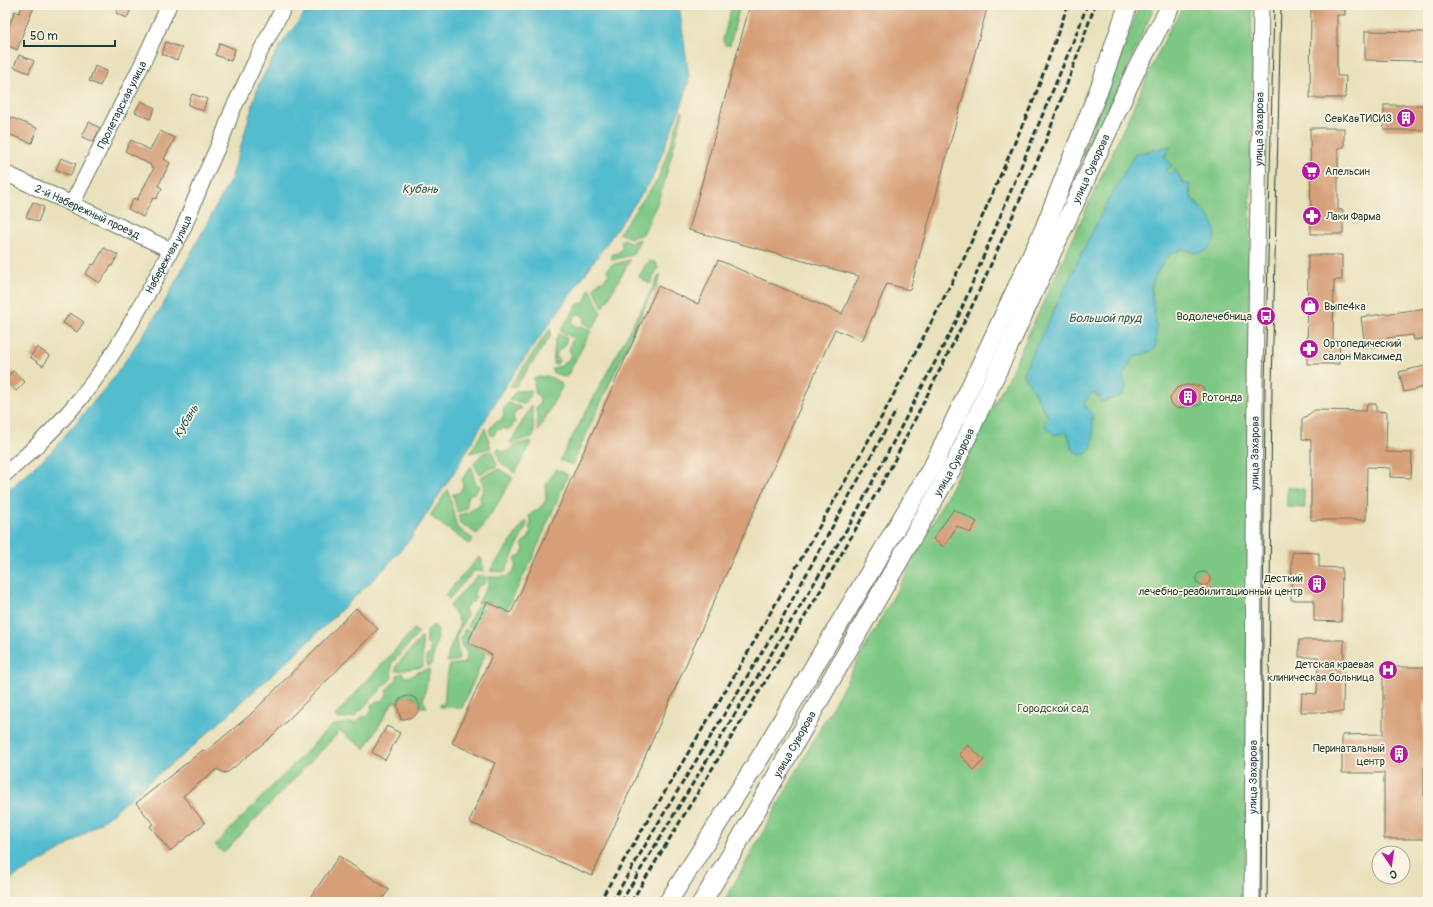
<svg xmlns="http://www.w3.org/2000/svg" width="1433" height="907" font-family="Pangolin,sans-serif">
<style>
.green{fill:#7dc784;stroke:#4e825c;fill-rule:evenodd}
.water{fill:#53bccf;stroke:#397c82}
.building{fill:#d69f78}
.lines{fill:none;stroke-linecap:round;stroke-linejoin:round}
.minor-casing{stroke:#667664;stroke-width:17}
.major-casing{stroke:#667664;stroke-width:20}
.minor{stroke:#fff;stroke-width:15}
.major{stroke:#fff;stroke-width:18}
.tram{stroke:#1f3d34;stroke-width:1}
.rail{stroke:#1f3d34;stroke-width:3;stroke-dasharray:6 3;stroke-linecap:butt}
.labels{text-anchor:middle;stroke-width:3.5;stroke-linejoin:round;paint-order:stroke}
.street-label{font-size:11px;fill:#1f3d34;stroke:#fcf5e5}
.poi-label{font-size:11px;fill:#1f3d34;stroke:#fcf5e5;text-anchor:end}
.park-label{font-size:11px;fill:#366048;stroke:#fcf5e5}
.water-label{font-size:12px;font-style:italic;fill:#2c5d5b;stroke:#fcf5e5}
</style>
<rect width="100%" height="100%" fill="#fcf5e5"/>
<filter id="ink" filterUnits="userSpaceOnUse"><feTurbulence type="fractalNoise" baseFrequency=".025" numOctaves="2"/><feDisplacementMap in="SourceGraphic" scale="8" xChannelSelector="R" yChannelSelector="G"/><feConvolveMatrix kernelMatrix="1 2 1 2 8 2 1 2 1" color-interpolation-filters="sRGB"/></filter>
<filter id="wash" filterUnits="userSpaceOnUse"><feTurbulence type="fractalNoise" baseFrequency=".012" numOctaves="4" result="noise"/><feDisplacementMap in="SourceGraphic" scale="16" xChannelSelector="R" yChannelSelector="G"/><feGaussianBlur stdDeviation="0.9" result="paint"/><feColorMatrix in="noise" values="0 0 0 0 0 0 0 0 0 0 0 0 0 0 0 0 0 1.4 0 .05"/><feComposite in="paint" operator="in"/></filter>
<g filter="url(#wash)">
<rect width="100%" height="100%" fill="#e9e1bc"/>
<g class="green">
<polygon points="732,5 740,5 730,45 725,45 723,39"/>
<polygon points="1140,5 1155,5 1125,74 1086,157 1082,155"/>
<path d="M1184 5H1252L1245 902H724L906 574 1010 374 1168 32ZM1171 146C1165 156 1160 166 1169 175H1179L1184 185 1189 184 1192 199 1206 213 1194 253 1183 249 1173 252 1164 261 1156 274 1151 287 1156 327 1154 349C1147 354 1140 354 1133 358 1129 362 1126 370 1123 375L1126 389C1120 397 1110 400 1101 402L1100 397 1093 393 1085 400 1072 447 1067 432 1045 421 1049 418 1023 373Z"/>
<polygon points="682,111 683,112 664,183 658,201 643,234 630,238 619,233 658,179"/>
<polygon points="623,239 630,242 640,239 632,255 612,260 611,257 613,254 618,253 623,247 621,242"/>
<polygon points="630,260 603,308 594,288 599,282 603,281 609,274 607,270 611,265"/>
<polygon points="651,261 656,263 658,268 650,284 639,277 646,264"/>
<polygon points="660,274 660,278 653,293 652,292 572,465 560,460"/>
<polygon points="588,290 591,290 601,313 593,328 583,322 586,318 578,313 571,322 579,328 581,325 591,331 567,376 564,377 552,372 553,368 562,366 564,362 568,361 571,354 569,350 573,338 560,331 578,304 584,303 588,296"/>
<polygon points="550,329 551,330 550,337 516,386 510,386"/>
<polygon points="558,334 567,338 564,347 559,349 556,356 559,361 557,364 553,364 555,342"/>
<polygon points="548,376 561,383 562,387 538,431 536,407 540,404 539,396 535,393 534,378"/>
<polygon points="531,390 531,394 524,405 520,402 509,400 516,391"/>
<polygon points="508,403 518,406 522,409 517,410 513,417 515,422 511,428 507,430 504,428 496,430 494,435 491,436 489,430 495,422 500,421 504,414 503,410"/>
<polygon points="532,405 534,433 532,437 510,443"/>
<polygon points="485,428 491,448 470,453"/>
<polygon points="530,441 532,442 515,473 500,462 496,450 499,449 504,452 511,450 514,445"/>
<polygon points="492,451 497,466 479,474 474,463 483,453"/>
<path d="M471 466C474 472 473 477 475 483L480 486 475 493 470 494 466 500 467 506 464 510 457 512 453 494 459 493 463 486 462 480Z"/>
<polygon points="499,469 513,478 491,514 477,534 460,523 458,515 469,512 472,508 477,508 481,502 480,496 484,489 480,477"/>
<path d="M556 469 568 475 533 557 490 643 462 708 440 707V704H444L446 681 450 665 464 663 467 656 466 649 462 647 461 638 465 629 471 632 466 643 478 650 488 631 475 625 473 629 467 626 477 606 483 609 481 614 493 619 499 607 487 601 485 606 478 603 489 584 488 577H507L509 574 513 572 516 565 515 559 516 557 521 555 524 549 522 544 524 541 528 539 531 532 529 527 531 524 529 515C535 511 545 506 546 498 546 493 545 491 546 486 548 480 553 474 556 469Z"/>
<polygon points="1287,487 1304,489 1305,508 1287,507"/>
<polygon points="448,489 457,528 473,539 469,544 430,516"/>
<polygon points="525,521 527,521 527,524 505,572 490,571"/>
<polygon points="479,557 481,558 484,571 474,571 449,599 445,595"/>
<polygon points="477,576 485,576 486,580 484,584 478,586 474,593 475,598 473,602 469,603 465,609 467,615 456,637 459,660 447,662 449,651 460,624 456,614 449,607"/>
<polygon points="433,625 437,628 438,637 431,665 427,666 426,657 430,654 430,646 426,643 426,633"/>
<polygon points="414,629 419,633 391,664 392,678 354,717 338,719 335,716"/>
<polygon points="422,637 423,667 396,671 396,666"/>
<polygon points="430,669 423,700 427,707 420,707 417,699 410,696 403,697 397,703 393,702 365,749 340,731 223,853 215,845 332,725 357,722 361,717 366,717 372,711 371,706 376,701 381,701 387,695 386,690 397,679 397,675 402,673 406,677 414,675 417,672"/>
</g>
<g class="water">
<polygon points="311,5 679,5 689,78 684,99 651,181 503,389 458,466 411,538 382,571 296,653 189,750 148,782 108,817 61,850 5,882 5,493 51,452 113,379 163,305 232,177 258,86 280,46"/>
<path d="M1171 146 1164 157 1172 165 1165 171 1169 175 1176 170 1184 185 1189 184C1190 188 1190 195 1192 199 1195 204 1201 208 1205 212 1215 223 1220 237 1209 248 1201 256 1192 252 1183 249L1173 252 1164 261 1156 274 1151 287 1156 327V343L1154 349 1150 352 1135 357 1132 360 1123 375 1126 389 1122 395 1101 402 1100 397 1093 393 1086 400 1084 405 1092 414 1093 436 1092 447 1086 454 1078 455 1072 448 1067 432 1055 435 1046 428 1045 421 1049 418 1023 373 1105 206 1135 154Z"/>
</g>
<g id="blocks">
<g class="building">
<polygon points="23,5 35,5 21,38 22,38 17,50 5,44 5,36 15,11 19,13"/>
<polygon points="120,5 133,5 127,18 116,13"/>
<polygon points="750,5 988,5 910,290 887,284 862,341 835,329 592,876 469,822 495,763 452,743 492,655 468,642 487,602 511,613 658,286 698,304 718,260 842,314 859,276 689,230"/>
<polygon points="1311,5 1345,5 1345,15 1337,15 1337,76 1346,76 1345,98 1310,98"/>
<polygon points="1365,31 1428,32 1428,61 1365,60"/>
<polygon points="166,42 182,48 177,60 162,54"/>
<polygon points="220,43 235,49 231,61 215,55"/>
<polygon points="19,55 34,61 29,73 14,67"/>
<polygon points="95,66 107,71 100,86 89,81"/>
<polygon points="192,94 207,99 203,111 188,105"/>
<polygon points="141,101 155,108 150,119 135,112"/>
<rect x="1384" y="105" width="44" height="25"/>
<polygon points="5,115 37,128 32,143 5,133"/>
<polygon points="89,122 100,128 93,142 82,137"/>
<polygon points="1310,128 1344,128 1344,147 1338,148 1338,210 1343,210 1343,234 1311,234"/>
<polygon points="160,131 175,138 164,159 170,163 158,186 162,188 156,199 153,198 143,217 128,209 134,198 137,200 154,168 150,166 151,165 125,151 131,140 150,150"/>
<polygon points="61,158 76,164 70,176 56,169"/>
<polygon points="33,202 44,207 38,222 26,217"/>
<polygon points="104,248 118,255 112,266 111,266 99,283 85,274 92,264 94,265"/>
<polygon points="1308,255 1342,255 1342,280 1334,280 1333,341 1340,341 1339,364 1307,364"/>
<polygon points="1428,308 1428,338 1414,340 1413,335 1387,338 1388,344 1365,347 1361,317"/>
<polygon points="70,313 84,322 77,332 63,323"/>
<polygon points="37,347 50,356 43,366 30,357"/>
<polygon points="1428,365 1428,386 1404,392 1399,372"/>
<polygon points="13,371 25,382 16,391 5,381 5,379"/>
<polygon points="1185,385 1200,386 1204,389 1207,395 1200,405 1176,408 1171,403 1170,398 1173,393 1177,388"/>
<polygon points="1367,404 1376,404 1376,411 1387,412 1386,452 1412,453 1411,478 1390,477 1390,468 1367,467 1366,520 1311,520 1311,440 1302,439 1302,419 1315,410 1366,411"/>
<polygon points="954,509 977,522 970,533 957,526 944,547 933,539"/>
<polygon points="1292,552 1319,553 1319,567 1342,568 1341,622 1314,621 1314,600 1291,600"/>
<circle cx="1203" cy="579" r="7"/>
<polygon points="356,608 378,629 270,738 228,772 224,773 217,769 183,796 205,823 170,851 150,826 153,824 136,803 203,750 205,752 250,715"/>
<polygon points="1299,640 1344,640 1343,712 1301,712 1302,693 1317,694 1318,657 1299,657"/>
<polygon points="1383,667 1428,667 1428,701 1424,701 1424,740 1428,740 1428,768 1424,768 1424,805 1428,805 1428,839 1384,839 1384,773 1342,773 1342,735 1383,734"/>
<polygon points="407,696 410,696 417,699 420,706 419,710 415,716 401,720 397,705 400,699"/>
<polygon points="387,726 400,733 385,760 372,752"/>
<polygon points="968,745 984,760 974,770 959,754"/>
<polygon points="339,856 389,890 380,902 307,902"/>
</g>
</g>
</g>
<g filter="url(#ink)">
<use href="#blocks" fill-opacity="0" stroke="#667664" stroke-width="1"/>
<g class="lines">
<g class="minor-casing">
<g id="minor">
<path id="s1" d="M5 173 171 250"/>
<path id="s2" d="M72 204 143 62 169 5"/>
<path id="s3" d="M5 474C36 448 65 419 90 386 122 344 146 296 171 250L180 236 206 173 224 133 232 111 260 52 285 5"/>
<path id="s4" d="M1252 902 1255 384 1261 5"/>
</g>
</g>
<g class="major-casing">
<g id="major">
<polyline points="668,902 761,756 935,462 1044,229 1101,84 1128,5"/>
<path id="s5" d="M702 902 735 848 956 461 1136 70 1171 5"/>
</g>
</g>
<use href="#minor" class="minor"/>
<use href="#major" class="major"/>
<g class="tram">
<polyline points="1261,902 1265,385 1274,5"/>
<polyline points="1267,902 1272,385 1281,5"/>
</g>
<g class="rail">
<polyline points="599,902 743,661 885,411 961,265 1034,99 1068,5"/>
<polyline points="612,902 660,820 779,624 896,411"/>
<polyline points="621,902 853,519 956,322 1078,30 1087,5"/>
<polyline points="631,902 818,595 890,469 975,300 1043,148 1071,73 1095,5"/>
</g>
</g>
</g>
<defs>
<g id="building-disc" transform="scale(1)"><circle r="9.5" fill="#b5179e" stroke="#fcf5e5"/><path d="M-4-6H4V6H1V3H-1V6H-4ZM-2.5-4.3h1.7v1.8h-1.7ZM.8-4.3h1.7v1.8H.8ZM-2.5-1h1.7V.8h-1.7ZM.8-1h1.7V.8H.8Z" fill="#fff"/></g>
<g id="supermarket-disc" transform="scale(1)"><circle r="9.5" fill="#b5179e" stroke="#fcf5e5"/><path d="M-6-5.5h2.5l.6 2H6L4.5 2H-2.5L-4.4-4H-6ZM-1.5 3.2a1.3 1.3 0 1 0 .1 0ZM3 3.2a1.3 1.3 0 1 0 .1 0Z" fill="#fff"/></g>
<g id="pharmacy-disc" transform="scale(1)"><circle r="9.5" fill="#b5179e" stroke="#fcf5e5"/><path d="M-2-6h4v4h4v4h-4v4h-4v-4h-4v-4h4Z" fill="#fff"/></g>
<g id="shop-disc" transform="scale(1)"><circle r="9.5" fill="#b5179e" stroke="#fcf5e5"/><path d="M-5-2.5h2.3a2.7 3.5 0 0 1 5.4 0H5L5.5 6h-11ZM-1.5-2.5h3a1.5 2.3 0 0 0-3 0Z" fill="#fff"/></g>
<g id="bus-disc" transform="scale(1)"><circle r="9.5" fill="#b5179e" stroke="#fcf5e5"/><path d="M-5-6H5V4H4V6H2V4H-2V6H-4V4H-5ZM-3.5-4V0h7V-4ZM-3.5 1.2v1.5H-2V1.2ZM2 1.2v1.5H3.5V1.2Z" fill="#fff"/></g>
<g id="hospital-disc" transform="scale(1)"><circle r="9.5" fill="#b5179e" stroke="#fcf5e5"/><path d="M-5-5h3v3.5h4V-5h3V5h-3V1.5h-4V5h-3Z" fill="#fff"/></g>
</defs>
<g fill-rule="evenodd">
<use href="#building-disc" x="1406" y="118"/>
<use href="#supermarket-disc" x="1311" y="171"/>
<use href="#pharmacy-disc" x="1312" y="216"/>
<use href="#shop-disc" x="1310" y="306"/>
<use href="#bus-disc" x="1266" y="316"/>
<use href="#pharmacy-disc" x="1309" y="349"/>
<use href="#building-disc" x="1188" y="397"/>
<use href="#building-disc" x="1317" y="584"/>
<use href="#hospital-disc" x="1388" y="670"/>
<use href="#building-disc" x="1399" y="754"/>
</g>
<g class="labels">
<g class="street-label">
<text dy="4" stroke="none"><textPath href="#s2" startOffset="111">Пролетарская улица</textPath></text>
<text dy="4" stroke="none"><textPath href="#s4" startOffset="773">улица Захарова</textPath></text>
<text dy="4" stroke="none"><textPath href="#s5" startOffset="831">улица Суворова</textPath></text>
<text dy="4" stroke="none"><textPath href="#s1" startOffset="91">2-й Набережный проезд</textPath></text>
<text dy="4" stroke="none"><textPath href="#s3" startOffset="276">Набережная улица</textPath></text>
<text dy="4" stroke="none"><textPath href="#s4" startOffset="449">улица Захарова</textPath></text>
<text dy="4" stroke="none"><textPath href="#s5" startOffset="507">улица Суворова</textPath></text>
<text dy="4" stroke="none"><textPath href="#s5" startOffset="183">улица Суворова</textPath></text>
<text dy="4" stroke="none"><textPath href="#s4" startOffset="125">улица Захарова</textPath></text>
</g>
<g class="poi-label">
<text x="1392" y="122">СевКавТИСИЗ</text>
<text x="1325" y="175" text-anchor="start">Апельсин</text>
<text x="1326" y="220" text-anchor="start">Лаки Фарма</text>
<text x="1324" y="310" text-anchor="start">Выпе4ка</text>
<text x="1252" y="320">Водолечебница</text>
<text x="1323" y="347" text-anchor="start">Ортопедический<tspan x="1323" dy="13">салон Максимед</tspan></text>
<text x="1202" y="401" text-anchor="start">Ротонда</text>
<text x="1303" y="582">Десткий<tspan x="1303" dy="13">лечебно-реабилитационный центр</tspan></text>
<text x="1374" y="668">Детская краевая<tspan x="1374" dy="13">клиническая больница</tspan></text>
<text x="1385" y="752">Перинатальный<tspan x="1385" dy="13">центр</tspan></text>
</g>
<g class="park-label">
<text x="1053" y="712">Городской сад</text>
</g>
<g class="water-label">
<text x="420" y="193">Кубань</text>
<text x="1105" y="322">Большой пруд</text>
<text transform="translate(186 421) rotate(-58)" y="4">Кубань</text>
</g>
</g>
<rect width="1433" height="907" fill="none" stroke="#fcf5e5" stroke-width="20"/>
<g transform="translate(1391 865) rotate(167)"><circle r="19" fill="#fcf5e5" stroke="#a4ab9e"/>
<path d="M0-3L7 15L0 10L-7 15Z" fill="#b5179e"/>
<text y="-6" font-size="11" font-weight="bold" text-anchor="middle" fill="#1f3d34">С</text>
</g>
<path d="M24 40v6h91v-6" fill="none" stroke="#1f3d34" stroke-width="2"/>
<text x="30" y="40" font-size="12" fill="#1f3d34" stroke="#fcf5e5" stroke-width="3" paint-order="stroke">50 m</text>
</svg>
